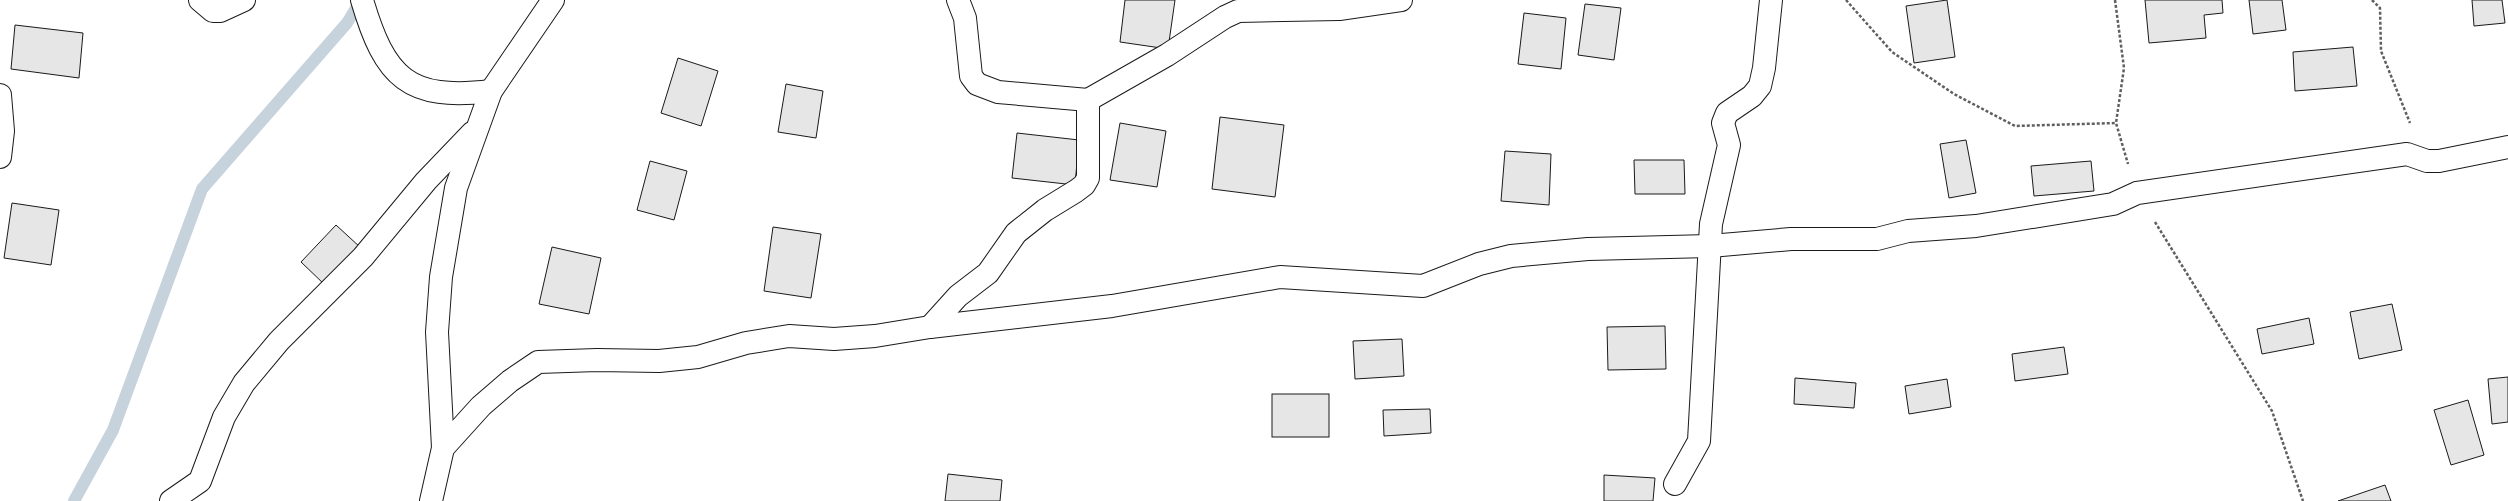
<svg xmlns="http://www.w3.org/2000/svg" width="2508" height="501" font-family="'IBM Plex Sans',sans-serif">
<style>
.lines{fill:none;stroke-linecap:round;stroke-linejoin:round}
.stream{stroke:#c6d2dc;stroke-width:12}
.building{fill:#e6e6e6;stroke:#1a1a1a}
.minor-casing{stroke:#1a1a1a;stroke-width:24}
.path{stroke:#5f5f5f;stroke-width:2.5;stroke-dasharray:3 2;stroke-linecap:butt}
.minor{stroke:#fff;stroke-width:22}
</style>
<rect width="100%" height="100%" fill="#fff"/>
<g class="lines">
<polyline class="stream" points="74,501 113,430 202,189 347,23 361,0"/>
</g>
<g class="building">
<polygon points="1125,0 1175,0 1168,49 1120,42"/>
<polygon points="1947,0 1955,57 1914,63 1906,6"/>
<polygon points="2145,0 2222,0 2223,13 2204,15 2206,38 2149,43"/>
<polygon points="2249,0 2282,0 2286,30 2253,34"/>
<polygon points="2472,0 2502,0 2505,23 2474,26"/>
<polygon points="1585,4 1621,8 1614,60 1578,55"/>
<polygon points="1524,13 1566,18 1561,69 1518,64"/>
<polygon points="15,25 83,33 79,78 11,69"/>
<polygon points="2353,47 2357,86 2295,91 2293,52"/>
<polygon points="678,58 718,71 701,126 661,113"/>
<polygon points="786,84 823,91 816,138 778,132"/>
<polygon points="1220,117 1284,125 1275,197 1212,189"/>
<polygon points="1120,123 1166,131 1157,187 1110,180"/>
<polygon points="1017,133 1079,140 1075,185 1012,178"/>
<polygon points="1966,140 1976,193 1949,198 1940,144"/>
<polygon points="1505,151 1551,154 1549,205 1501,201"/>
<polygon points="1634,160 1684,160 1685,194 1635,194"/>
<polygon points="650,161 687,171 674,220 637,210"/>
<polygon points="2091,161 2094,191 2034,196 2031,166"/>
<polygon points="12,203 59,210 51,265 4,258"/>
<polygon points="336,225 361,248 325,285 301,262"/>
<polygon points="773,227 821,234 811,298 764,291"/>
<polygon points="552,247 601,258 589,314 539,304"/>
<polygon points="2392,304 2402,350 2359,359 2350,312"/>
<polygon points="2309,318 2314,344 2262,354 2257,329"/>
<polygon points="1665,326 1666,369 1608,370 1607,327"/>
<polygon points="1402,339 1404,376 1355,379 1353,341"/>
<polygon points="2064,347 2068,374 2015,381 2012,354"/>
<polygon points="2508,377 2508,422 2492,424 2488,379"/>
<polygon points="1795,378 1856,383 1854,408 1794,404"/>
<polygon points="1947,379 1951,407 1909,414 1905,386"/>
<rect x="1272" y="394" width="57" height="43"/>
<polygon points="2468,400 2484,455 2451,465 2434,410"/>
<polygon points="1430,409 1431,433 1384,436 1383,410"/>
<polygon points="948,474 1002,480 1000,501 945,501"/>
<polygon points="1604,475 1655,478 1653,501 1604,501"/>
<polygon points="2385,485 2391,501 2338,501"/>
</g>
<g class="lines">
<g class="minor-casing">
<g id="minor">
<polyline points="200,0 213,11 220,11 244,0"/>
<path d="M362 0C385 78 408 101 491 91"/>
<polyline points="958,0 965,18 971,76 977,84 998,92 1088,100"/>
<polyline points="0,95 3,131 0,157"/>
<polyline points="930,327 958,296 988,273 1016,233 1045,210 1076,191 1084,185 1088,178 1088,100 1167,55 1225,17 1238,11 1339,9 1401,0"/>
<polyline points="443,448 481,406 510,381 538,362 597,360 659,361 698,357 746,343 789,336 834,339 875,336 930,327 1112,306 1280,277 1423,286 1479,264 1511,256 1588,249 1710,246 1791,239 1877,239 1908,231 1976,226 2113,204 2137,193 2407,154 2427,161 2439,161 2508,147"/>
<polyline points="1675,484 1699,441 1711,224 1729,145 1723,123 1727,113 1752,96 1760,86 1764,68 1771,0"/>
<polyline points="171,501 200,481 224,417 244,383 279,341 363,257 426,181 472,133"/>
<polyline points="431,501 443,448 437,332 441,277 456,188 491,91 553,0"/>
</g>
</g>
<g class="path">
<polyline points="1846,0 1892,52 1954,94 2015,126 2116,123"/>
<polyline points="2115,0 2124,68 2116,123 2128,164"/>
<polyline points="2372,0 2380,8 2381,51 2410,123"/>
<polyline points="2155,222 2272,411 2303,501"/>
</g>
<use href="#minor" class="minor"/>
</g>
</svg>
